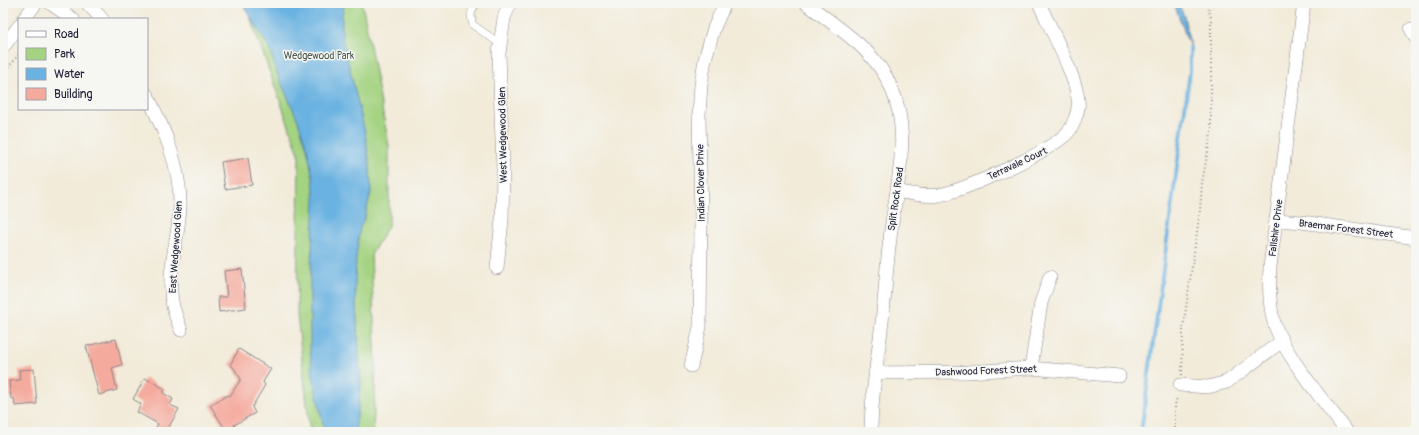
<svg xmlns="http://www.w3.org/2000/svg" width="1419" height="435" font-family="Pangolin,sans-serif">
<style>
.green{fill:#a4d381;stroke:#637a5e}
.water{fill:#6ab2e1;stroke:#466a8e}
.lines{fill:none;stroke-linecap:round;stroke-linejoin:round}
.stream{stroke:#6ab2e1;stroke-width:3.5}
.building{fill:#f5aa9e}
.lane-casing{stroke:#8a868a;stroke-width:8}
.street-casing{stroke:#8a868a;stroke-width:14}
.path{stroke:#8a868a;stroke-width:2;stroke-dasharray:1 3;stroke-linecap:butt}
.lane{stroke:#fff;stroke-width:7}
.street{stroke:#fff;stroke-width:13}
.labels{text-anchor:middle;stroke-width:3;stroke-linejoin:round;paint-order:stroke}
.park-label{font-size:10px;fill:#495750;stroke:#f6f6f2}
.street-label{font-size:10px;fill:#22223b;stroke:#f6f6f2}
</style>
<rect width="100%" height="100%" fill="#f6f6f2"/>
<filter id="ink" filterUnits="userSpaceOnUse"><feTurbulence type="fractalNoise" baseFrequency=".025" numOctaves="2"/><feDisplacementMap in="SourceGraphic" scale="8" xChannelSelector="R" yChannelSelector="G"/><feConvolveMatrix kernelMatrix="1 2 1 2 8 2 1 2 1" color-interpolation-filters="sRGB"/></filter>
<filter id="wash" filterUnits="userSpaceOnUse"><feTurbulence type="fractalNoise" baseFrequency=".012" numOctaves="4" result="noise"/><feDisplacementMap in="SourceGraphic" scale="16" xChannelSelector="R" yChannelSelector="G"/><feGaussianBlur stdDeviation="0.9" result="paint"/><feColorMatrix in="noise" values="0 0 0 0 0 0 0 0 0 0 0 0 0 0 0 0 0 1.4 0 .05"/><feComposite in="paint" operator="in"/></filter>
<g filter="url(#wash)">
<rect width="100%" height="100%" fill="#f2ebd9"/>
<polygon class="green" points="245,3 362,3 389,146 389,224 371,255 376,366 373,432 310,432 297,315 299,154"/>
<g class="water">
<polygon points="242,3 345,3 342,14 342,37 365,132 370,166 371,192 365,217 360,227 356,258 355,288 361,384 355,432 325,432 324,429 313,377 310,350 310,282 315,201 313,179 307,148 297,118 278,76 270,49"/>
<polygon points="1174,3 1178,3 1184,16 1191,50"/>
</g>
<g class="lines">
<polyline class="stream" points="1141,432 1190,71 1190,47"/>
</g>
<g id="blocks">
<g class="building">
<polygon points="248,158 252,185 225,189 221,162"/>
<polygon points="242,269 246,308 219,312 218,297 227,297 224,271"/>
<polygon points="116,339 122,365 112,368 117,390 99,395 86,346"/>
<polygon points="239,349 271,369 263,382 265,385 252,407 255,413 234,425 238,432 232,432 224,427 210,405 228,395 230,396 241,379 233,367 230,365"/>
<polygon points="34,369 37,404 15,406 14,398 11,399 9,381 20,380 19,370"/>
<polygon points="145,378 165,389 163,393 173,399 170,405 179,409 166,432 153,432 158,424 137,412 141,404 133,399"/>
</g>
</g>
</g>
<g filter="url(#ink)">
<use href="#blocks" fill-opacity="0" stroke="#8a868a" stroke-width="1"/>
<g class="lines">
<g class="lane-casing">
<path id="lane" d="M478 3C470 9 470 16 473 25L499 43"/>
</g>
<g class="street-casing">
<g id="street">
<polyline points="50,3 73,19"/>
<polyline points="87,3 102,19"/>
<path d="M806 3C837 28 875 49 891 87 913 135 895 189 890 239 886 269 885 300 881 330 877 364 871 397 871 432"/>
<path d="M1304 3 1270 267C1269 285 1269 302 1273 319 1281 352 1326 403 1347 432"/>
<polyline points="24,19 36,3"/>
<polyline points="1411,29 1416,38"/>
<polyline points="3,47 19,26"/>
<path d="M147 95C164 129 181 167 180 206 179 236 167 272 172 301 173 311 178 321 181 330"/>
<path d="M897 191C910 194 925 197 939 195 965 190 1053 151 1069 131 1073 126 1077 114 1078 108 1082 86 1049 26 1039 3"/>
<polyline points="1276,220 1302,222 1416,238"/>
<polyline points="497,268 502,220 503,169 499,53 504,18 510,3"/>
<polyline points="691,366 700,327 701,218 699,115 701,85 705,59 714,28 725,3"/>
<polyline points="1031,368 1041,303 1050,277"/>
<polyline points="875,373 967,372 1031,368 1119,376"/>
<polyline points="1180,385 1208,387 1227,382 1282,341"/>
</g>
</g>
<g class="path">
<polyline points="3,74 19,54"/>
<polyline points="1182,375 1183,329 1200,211 1202,183 1211,134 1211,18 1207,3"/>
<polyline points="1175,432 1175,405 1177,397"/>
</g>
<use href="#lane" class="lane"/>
<use href="#street" class="street"/>
</g>
</g>
<g class="labels">
<g class="park-label">
<text x="319" y="59">Wedgewood Park</text>
</g>
<g class="street-label">
<text transform="translate(502 135) rotate(-91)" y="4">West Wedgewood Glen</text>
<text transform="translate(1017 163) rotate(-25)" y="4">Terravale Court</text>
<text transform="translate(700 183) rotate(-91)" y="4">Indian Clover Drive</text>
<text transform="translate(895 199) rotate(-82)" y="4">Split Rock Road</text>
<text transform="translate(1275 228) rotate(-83)" y="4">Fallshire Drive</text>
<text transform="translate(1346 228) rotate(7)" y="4">Braemar Forest Street</text>
<text transform="translate(175 247) rotate(-86)" y="4">East Wedgewood Glen</text>
<text transform="translate(986 370) rotate(-2)" y="4">Dashwood Forest Street</text>
</g>
</g>
<rect width="1419" height="435" fill="none" stroke="#f6f6f2" stroke-width="16"/>
<rect x="18" y="18" width="130" height="92" fill="#f6f6f2" stroke="#a1a1a9"/>
<rect x="26" y="31" width="20" height="6" fill="#ffffff" stroke="#a1a1a9"/>
<text x="54" y="38" font-size="12" fill="#22223b">Road</text>
<rect x="26" y="48" width="20" height="12" fill="#a4d381" stroke="#a1a1a9"/>
<text x="54" y="58" font-size="12" fill="#22223b">Park</text>
<rect x="26" y="68" width="20" height="12" fill="#6ab2e1" stroke="#a1a1a9"/>
<text x="54" y="78" font-size="12" fill="#22223b">Water</text>
<rect x="26" y="88" width="20" height="12" fill="#f5aa9e" stroke="#a1a1a9"/>
<text x="54" y="98" font-size="12" fill="#22223b">Building</text>
</svg>
